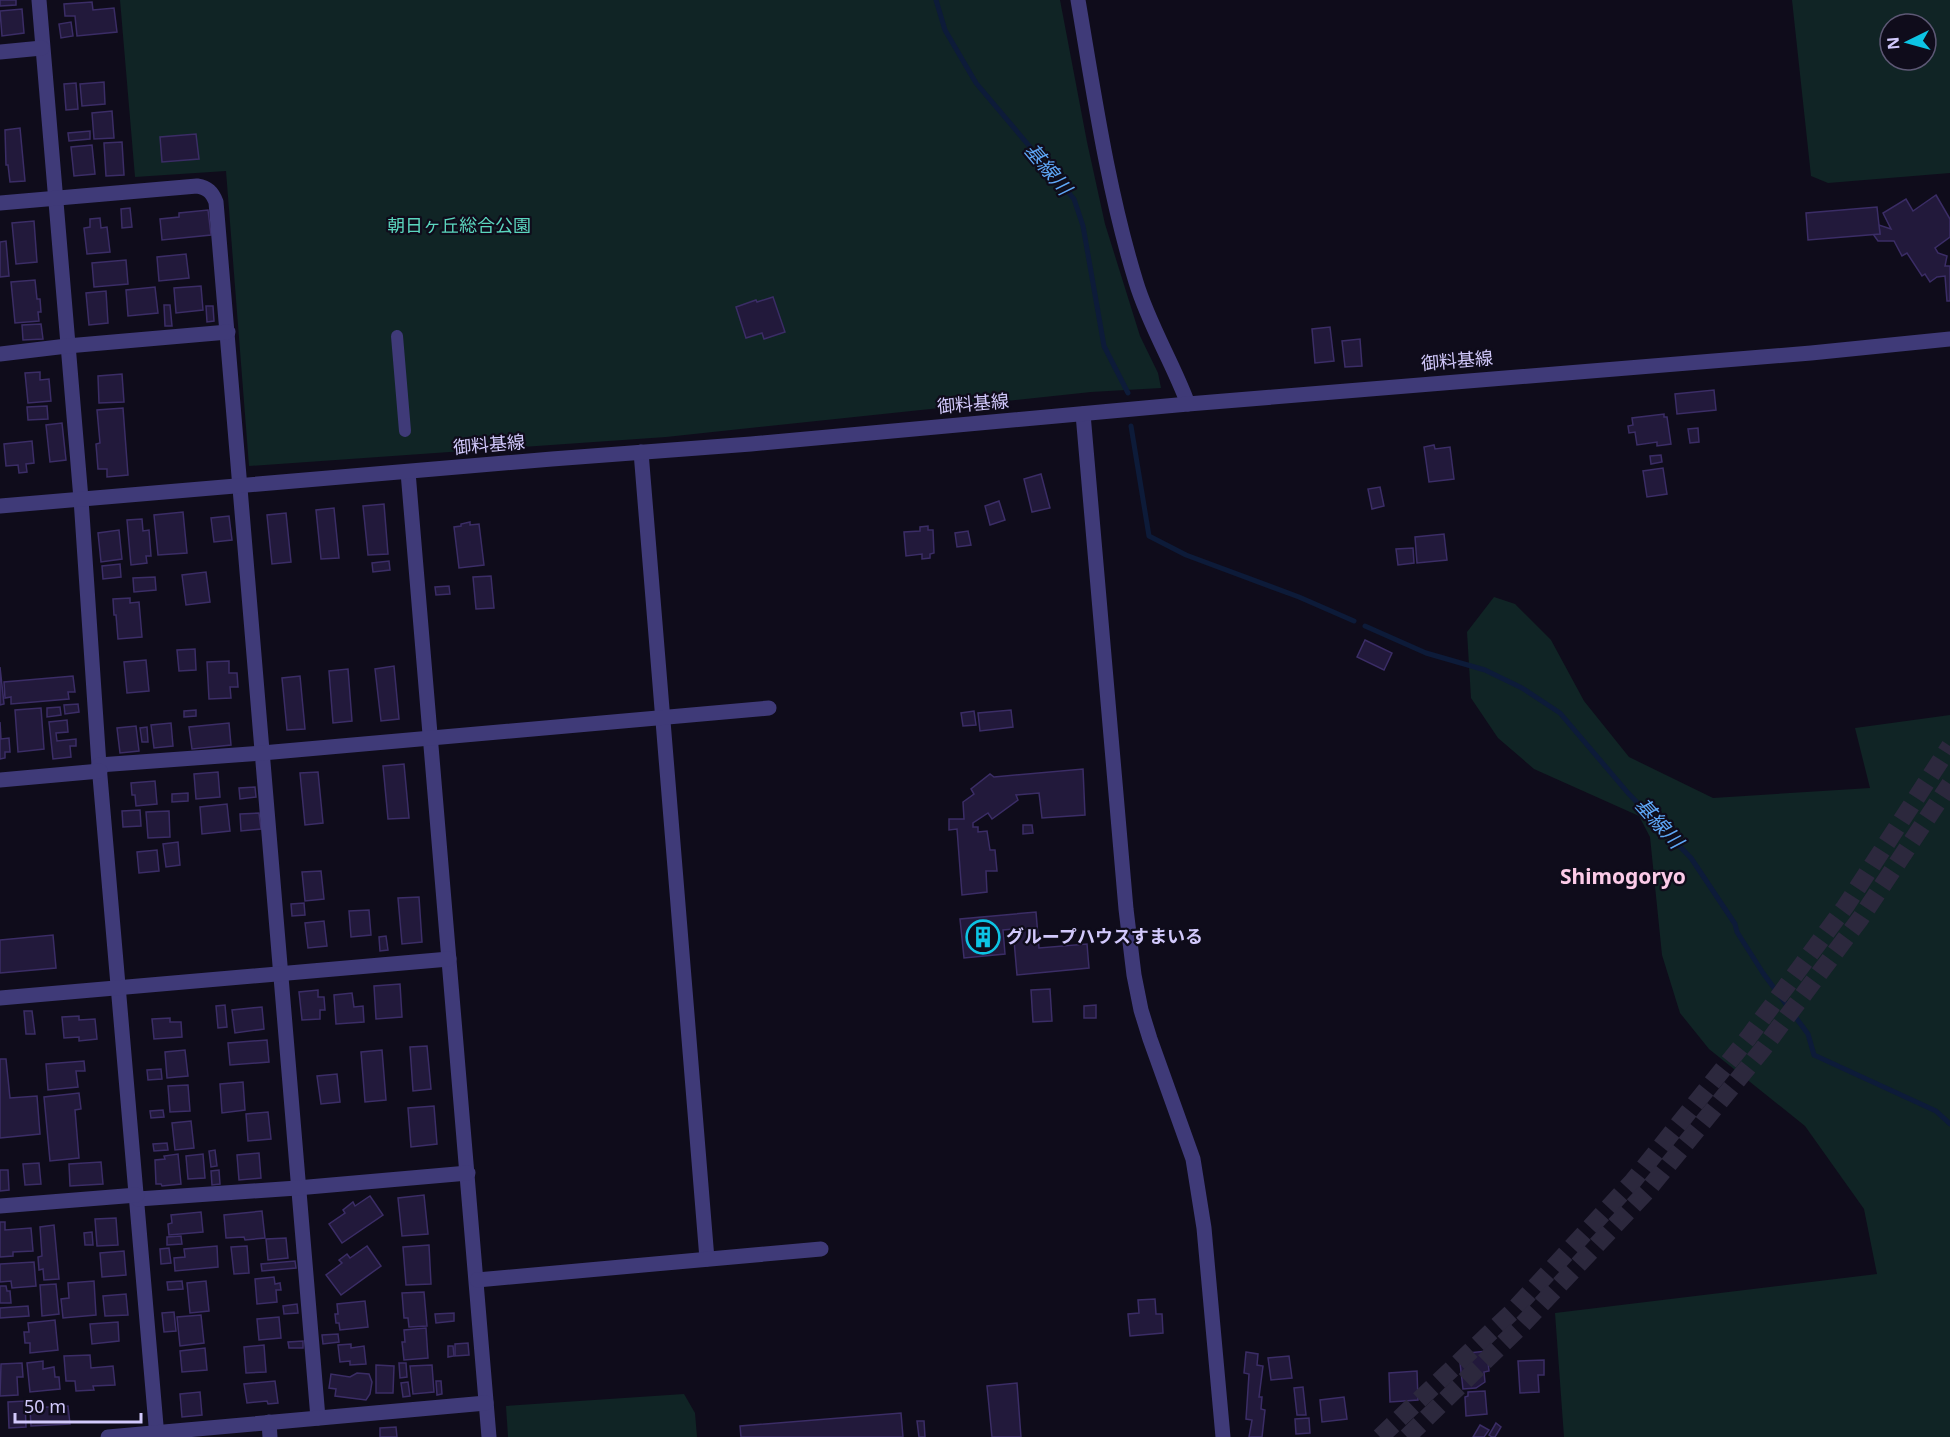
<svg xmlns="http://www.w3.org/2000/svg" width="1950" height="1437" font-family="'Noto Sans','Noto Sans JP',sans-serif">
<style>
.green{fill:#102425;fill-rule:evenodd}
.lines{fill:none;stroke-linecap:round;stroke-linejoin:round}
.stream{stroke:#0d1b39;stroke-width:5}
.building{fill:#22193b;stroke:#3b2d66;stroke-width:1.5}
.motorway-tunnel{stroke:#2c283d;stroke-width:18;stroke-dasharray:18 9;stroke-linecap:butt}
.pedestrian{stroke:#3f3a78;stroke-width:12}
.minor{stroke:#3f3a78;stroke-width:15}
.tertiary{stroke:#3f3a78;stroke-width:15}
.labels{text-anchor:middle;stroke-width:4.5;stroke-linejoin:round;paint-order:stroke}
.park-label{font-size:18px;fill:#5bd6be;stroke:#0f0c1b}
.street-label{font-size:18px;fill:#d2c9fc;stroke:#0f0c1b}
.poi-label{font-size:18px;font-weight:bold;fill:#d2c9fc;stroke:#0f0c1b;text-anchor:start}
.water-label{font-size:20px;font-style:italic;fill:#5ea7f6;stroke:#0f0c1b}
.quarter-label{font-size:21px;font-weight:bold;fill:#fccbe8;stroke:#0f0c1b}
</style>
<rect width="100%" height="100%" fill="#0f0c1b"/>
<g class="green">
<polygon points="120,0 1060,0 1087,142 1105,224 1140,336 1158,373 1161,388 1091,392 666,437 249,466 226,171 135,177"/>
<path d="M1792 0H1950V173L1828 183 1811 176ZM1890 24H1926V60H1890Z"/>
<polygon points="1494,597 1515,604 1551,640 1584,701 1629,757 1713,798 1870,788 1855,728 1950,715 1950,1437 1564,1437 1555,1313 1877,1274 1864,1209 1805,1126 1709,1049 1680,1013 1662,955 1650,837 1639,816 1534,769 1498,738 1471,698 1467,632"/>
<polygon points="684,1394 695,1413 697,1437 508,1437 506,1406"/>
</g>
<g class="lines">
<g class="stream">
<polyline points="936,0 945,30 976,83 1074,199 1083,226 1104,346 1128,393"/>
<polyline points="1131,426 1149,536 1186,555 1299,597 1354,621"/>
<polyline points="1365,626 1426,653 1485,670 1522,688 1560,713 1628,793 1691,858 1735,924 1737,932 1763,973 1808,1034 1814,1055 1936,1111 1950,1124"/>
</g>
</g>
<g class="building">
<polygon points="0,0 16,0 16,5 0,6"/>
<polygon points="92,2 93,10 114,8 117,32 77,36 75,16 65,16 64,4"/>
<polygon points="22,9 24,33 2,36 0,11"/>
<polygon points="71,22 73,36 61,38 59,24"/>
<polygon points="104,82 105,104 82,106 80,84"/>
<polygon points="76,83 78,109 66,110 64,84"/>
<polygon points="112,111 114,138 94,139 92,113"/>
<polygon points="20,128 25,181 10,182 8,165 6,165 5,130"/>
<polygon points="90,131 90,139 69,141 68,133"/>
<polygon points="196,134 199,159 162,162 160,137"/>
<polygon points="122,142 124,175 106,176 104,143"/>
<polygon points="92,145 95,174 74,176 71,147"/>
<polygon points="1936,195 1950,219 1950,237 1935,248 1938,253 1947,256 1945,266 1950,266 1950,301 1947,301 1945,276 1937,277 1930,282 1925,274 1922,276 1907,253 1902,256 1894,241 1878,241 1873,234 1880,234 1879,225 1891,229 1883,213 1906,199 1913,211"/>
<polygon points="1877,207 1880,234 1808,240 1806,213"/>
<polygon points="130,208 132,227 122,228 121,209"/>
<polygon points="208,210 211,235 162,240 160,219 179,217 179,213"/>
<polygon points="100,218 101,228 107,227 110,252 87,254 84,228 90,227 90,219"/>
<polygon points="34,221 37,262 16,264 12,223"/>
<polygon points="6,241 9,276 0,277 0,242"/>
<polygon points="186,254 189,278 159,281 157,257"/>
<polygon points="126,260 128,284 94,287 92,263"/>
<polygon points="35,280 37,299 40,299 41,312 38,312 39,321 15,323 11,282"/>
<polygon points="201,286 203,310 176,313 174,288"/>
<polygon points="155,287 158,313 128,316 126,290"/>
<polygon points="106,291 108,323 89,325 86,293"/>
<polygon points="773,297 785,332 764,339 762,333 746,338 736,307 756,300 757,302"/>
<polygon points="164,305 170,305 172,326 165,326"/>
<polygon points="206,306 213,306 214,321 207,322"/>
<polygon points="41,324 43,339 23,340 22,325"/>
<polygon points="1330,327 1334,361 1315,363 1312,329"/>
<polygon points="1360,339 1362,366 1345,367 1342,341"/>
<polygon points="40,372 40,380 49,379 51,401 28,403 25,373"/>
<polygon points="122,374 124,402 99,403 98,376"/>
<polygon points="1714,390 1716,410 1677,414 1675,394"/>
<polygon points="47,406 48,419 28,420 27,407"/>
<polygon points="123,408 128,475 107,477 107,469 98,469 96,444 100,443 97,410"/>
<polygon points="1664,414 1664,417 1667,417 1671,444 1657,446 1657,442 1637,445 1635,432 1629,433 1628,426 1633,425 1632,418"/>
<polygon points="62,423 66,460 50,462 46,425"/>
<polygon points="1698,428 1699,442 1690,443 1688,429"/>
<polygon points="32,441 34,463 26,464 27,472 19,473 18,465 6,466 4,444"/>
<polygon points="1434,445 1435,449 1450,447 1454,479 1429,482 1424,447"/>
<polygon points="1661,455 1662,462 1651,464 1650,456"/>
<polygon points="1663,468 1667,494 1647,497 1643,471"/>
<polygon points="1041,474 1050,508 1032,512 1024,479"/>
<polygon points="1380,487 1384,506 1372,509 1368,489"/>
<polygon points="999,501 1005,520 990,525 985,506"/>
<polygon points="384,504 388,554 368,555 363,506"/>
<polygon points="334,508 339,558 321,559 316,510"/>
<polygon points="183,512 187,553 158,555 154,515"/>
<polygon points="286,513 291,562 272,564 267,515"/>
<polygon points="229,516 232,540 214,542 211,518"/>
<polygon points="142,519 143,531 149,530 151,556 146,556 147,563 131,565 127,520"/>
<polygon points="470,522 470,525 479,524 484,565 459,568 454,527 461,526 461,524"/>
<polygon points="928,526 928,530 933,530 934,553 930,554 930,558 922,559 922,554 906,556 904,532 920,531 920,527"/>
<polygon points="119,530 122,559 101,562 98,533"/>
<polygon points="968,531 971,545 957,547 955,533"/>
<polygon points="1444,534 1447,560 1417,563 1415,537"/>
<polygon points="1413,548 1414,563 1398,565 1396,549"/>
<polygon points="389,561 390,570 373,572 372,563"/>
<polygon points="120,564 121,577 103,579 102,566"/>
<polygon points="206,572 210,602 186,605 182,575"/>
<polygon points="491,576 494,608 476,609 473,577"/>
<polygon points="155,577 156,590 134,592 133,578"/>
<polygon points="449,586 450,594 436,595 435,587"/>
<polygon points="130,598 130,603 139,602 142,637 118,639 116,615 114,615 113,599"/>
<polygon points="1365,640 1392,653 1384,670 1357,657"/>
<polygon points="195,649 196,670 179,671 177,650"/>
<polygon points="146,660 149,691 127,693 124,662"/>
<polygon points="229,661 229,673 237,673 238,687 230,687 231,698 209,699 207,662"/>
<polygon points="394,666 399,719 381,721 375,669"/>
<polygon points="0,667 4,704 0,705"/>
<polygon points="348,669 352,721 333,723 329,671"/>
<polygon points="73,676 75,692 68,692 69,699 11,704 11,697 5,698 4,682"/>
<polygon points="300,676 305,729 287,730 282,678"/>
<polygon points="78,704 79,712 65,714 64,705"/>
<polygon points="60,707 61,715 47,717 47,708"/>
<polygon points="41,708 44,749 18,752 15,710"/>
<polygon points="196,710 196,716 184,717 184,711"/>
<polygon points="1011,710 1013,727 980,731 978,713"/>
<polygon points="974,711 976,725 963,726 961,713"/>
<polygon points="67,720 68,732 56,733 57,741 76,739 76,746 70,746 71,757 53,759 49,722"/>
<polygon points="0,722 1,739 9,738 10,752 5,752 5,758 0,759"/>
<polygon points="171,723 173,746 154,748 151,725"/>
<polygon points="229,723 231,745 192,749 189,727"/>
<polygon points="136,726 139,751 120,753 117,728"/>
<polygon points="147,727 148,742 142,742 140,728"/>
<polygon points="404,764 409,818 388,819 383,766"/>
<polygon points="1083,769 1085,815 1042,818 1039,793 1016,795 1018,800 992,819 988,813 973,823 973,827 978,827 978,832 987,831 990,850 995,850 997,871 986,871 987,892 962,895 957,829 949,830 949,819 964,819 963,802 974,794 971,789 990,774 994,777"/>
<polygon points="218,772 220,797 196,799 194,774"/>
<polygon points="318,772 323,823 305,825 300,773"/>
<polygon points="155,781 157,804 136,806 135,795 132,795 131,783"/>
<polygon points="255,787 256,797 240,799 239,788"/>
<polygon points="188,793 188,801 172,802 172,794"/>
<polygon points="227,804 230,831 202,834 200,807"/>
<polygon points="140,810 141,826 123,827 122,811"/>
<polygon points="169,811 170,837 148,838 146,812"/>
<polygon points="259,813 261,829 241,831 240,814"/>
<polygon points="1023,825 1032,825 1033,833 1023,834"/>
<polygon points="178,842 180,865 166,867 163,844"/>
<polygon points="157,850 159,871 139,873 137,852"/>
<polygon points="321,871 324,899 305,901 302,872"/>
<polygon points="419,897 422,942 402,944 398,898"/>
<polygon points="304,903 305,915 292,916 291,904"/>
<polygon points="369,910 371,935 351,937 349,911"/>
<polygon points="1036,912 1039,948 1087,944 1089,968 1017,975 1013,929 1003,930 1005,954 964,958 960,919"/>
<polygon points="324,921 327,946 308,948 305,923"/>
<polygon points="53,935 56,968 0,973 0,940"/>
<polygon points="386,936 388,950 380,951 379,937"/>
<polygon points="400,984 402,1017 376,1019 374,986"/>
<polygon points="1050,989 1052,1021 1033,1022 1031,990"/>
<polygon points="318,990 318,997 324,997 325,1010 320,1010 320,1019 302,1020 299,992"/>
<polygon points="352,993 354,1007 363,1006 364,1022 336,1024 334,995"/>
<polygon points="225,1005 227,1027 218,1028 216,1006"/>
<polygon points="1096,1005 1096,1018 1084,1018 1084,1006"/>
<polygon points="262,1007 264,1029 235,1033 232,1010"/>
<polygon points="24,1011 32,1011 35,1034 26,1034"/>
<polygon points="79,1016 79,1020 95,1019 97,1039 79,1041 79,1037 64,1038 62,1017"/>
<polygon points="170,1018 170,1022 181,1022 182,1037 154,1039 152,1019"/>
<polygon points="267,1040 269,1062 230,1065 228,1043"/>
<polygon points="427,1046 431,1089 413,1091 410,1047"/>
<polygon points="185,1050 188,1076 167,1078 165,1052"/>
<polygon points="382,1050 386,1100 365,1102 361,1052"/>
<polygon points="0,1059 6,1059 10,1098 37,1096 40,1134 0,1138"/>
<polygon points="84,1061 85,1071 76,1071 78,1087 48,1090 46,1064"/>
<polygon points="161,1069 162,1079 148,1080 147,1070"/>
<polygon points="337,1074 340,1102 321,1104 317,1076"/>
<polygon points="243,1082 245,1110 222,1113 220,1084"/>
<polygon points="188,1085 190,1111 170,1112 168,1086"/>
<polygon points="79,1093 81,1109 75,1110 79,1158 50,1161 44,1097"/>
<polygon points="434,1106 437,1144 411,1147 408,1108"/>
<polygon points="163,1110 164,1117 151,1118 150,1111"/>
<polygon points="268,1112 271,1139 248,1141 246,1114"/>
<polygon points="191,1121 194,1148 175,1150 172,1123"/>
<polygon points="167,1143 168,1150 154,1151 153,1144"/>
<polygon points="215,1150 217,1166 211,1167 209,1151"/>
<polygon points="259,1153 261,1178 239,1180 237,1155"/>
<polygon points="178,1154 181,1184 162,1186 161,1184 156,1184 155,1160 165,1159 164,1156"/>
<polygon points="203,1154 205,1178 188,1179 186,1156"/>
<polygon points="101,1162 103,1184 70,1186 69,1164"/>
<polygon points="39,1163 41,1184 25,1185 23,1164"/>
<polygon points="0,1170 8,1170 9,1190 0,1191"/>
<polygon points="219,1170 220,1184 212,1185 211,1171"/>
<polygon points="424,1195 428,1234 402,1236 398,1198"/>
<polygon points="370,1196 383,1215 342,1243 329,1224 345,1213 343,1210 353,1202 355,1206"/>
<polygon points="262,1211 265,1238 245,1240 244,1237 226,1238 224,1215"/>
<polygon points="201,1212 203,1232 169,1235 168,1224 172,1223 171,1215"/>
<polygon points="116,1218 118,1245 97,1246 95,1219"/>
<polygon points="0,1222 5,1222 5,1230 31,1228 33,1251 13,1252 13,1256 0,1257"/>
<polygon points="54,1225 59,1279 44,1280 43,1269 39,1270 38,1257 42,1256 40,1227"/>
<polygon points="92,1232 93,1245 85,1245 84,1233"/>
<polygon points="181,1236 182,1244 167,1245 167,1237"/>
<polygon points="286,1238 288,1258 268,1260 266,1239"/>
<polygon points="429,1245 431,1284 406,1285 403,1247"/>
<polygon points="217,1246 218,1267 175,1271 174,1258 185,1257 184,1249"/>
<polygon points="247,1246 249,1273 234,1274 231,1247"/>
<polygon points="367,1246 381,1266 341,1295 326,1275 342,1263 339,1260 347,1254 350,1258"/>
<polygon points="169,1248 171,1263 161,1264 160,1249"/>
<polygon points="124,1251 126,1275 102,1277 100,1253"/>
<polygon points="295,1261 296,1268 262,1271 261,1264"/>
<polygon points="34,1262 36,1286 12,1288 11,1281 0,1282 0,1264"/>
<polygon points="274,1277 275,1284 280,1283 281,1290 276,1290 277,1302 257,1304 255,1279"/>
<polygon points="94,1281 96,1315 63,1318 61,1299 69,1298 68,1283"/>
<polygon points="182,1281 183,1289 168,1290 167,1282"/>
<polygon points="206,1281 209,1311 190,1313 187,1283"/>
<polygon points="56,1284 59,1314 42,1316 40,1285"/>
<polygon points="0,1286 6,1286 7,1291 10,1291 11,1303 0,1303"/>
<polygon points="424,1292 427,1326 409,1327 408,1318 404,1318 402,1293"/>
<polygon points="126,1294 128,1315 105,1316 103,1296"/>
<polygon points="1155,1299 1156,1314 1162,1314 1163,1333 1130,1336 1128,1314 1139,1313 1138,1300"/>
<polygon points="365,1301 368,1327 340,1330 339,1323 336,1323 335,1314 338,1314 337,1304"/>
<polygon points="297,1304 298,1313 284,1314 283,1306"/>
<polygon points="28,1306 29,1316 0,1318 0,1308"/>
<polygon points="174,1312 176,1331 164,1332 162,1313"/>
<polygon points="454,1313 454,1321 436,1323 435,1314"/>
<polygon points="201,1315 204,1343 180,1346 177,1317"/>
<polygon points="279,1317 281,1338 259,1340 257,1319"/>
<polygon points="55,1320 58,1350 30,1353 30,1343 25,1343 24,1332 29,1332 28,1323"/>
<polygon points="118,1322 119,1341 92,1344 90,1324"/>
<polygon points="426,1328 428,1358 404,1360 402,1342 405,1342 404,1330"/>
<polygon points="338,1334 339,1342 323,1344 322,1335"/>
<polygon points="303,1341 303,1348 289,1348 288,1342"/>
<polygon points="468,1343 469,1355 455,1356 455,1344"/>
<polygon points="351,1344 351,1348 364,1346 366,1364 350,1365 350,1361 340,1362 338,1345"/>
<polygon points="264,1345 266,1372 246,1373 244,1347"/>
<polygon points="448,1346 453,1346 454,1356 448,1357"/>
<polygon points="205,1348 207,1370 182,1372 180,1351"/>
<polygon points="1487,1351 1489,1371 1484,1372 1485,1382 1476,1388 1463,1389 1459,1354"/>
<polygon points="1246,1352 1258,1354 1257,1365 1263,1366 1259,1397 1262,1397 1261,1409 1265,1410 1262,1437 1249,1437 1252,1420 1246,1419 1249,1374 1244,1373"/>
<polygon points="90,1355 91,1368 113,1366 115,1385 93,1386 94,1390 76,1391 75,1381 66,1381 64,1356"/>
<polygon points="1289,1356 1292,1378 1271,1380 1268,1358"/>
<polygon points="1544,1360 1544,1375 1538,1375 1539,1392 1520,1393 1518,1361"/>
<polygon points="43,1361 43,1369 54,1367 55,1377 59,1377 60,1389 30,1392 27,1363"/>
<polygon points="22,1363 23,1377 17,1377 18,1395 0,1396 1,1364"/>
<polygon points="399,1363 406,1363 407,1377 400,1378"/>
<polygon points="376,1365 394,1366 393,1393 376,1393"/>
<polygon points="432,1365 434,1392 413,1394 410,1366"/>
<polygon points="1417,1371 1418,1400 1390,1402 1389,1373"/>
<polygon points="357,1373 369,1374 372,1382 370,1394 366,1400 335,1396 336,1389 329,1388 331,1374 350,1377"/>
<polygon points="275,1381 278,1403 268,1404 267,1401 247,1403 244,1384"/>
<polygon points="436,1381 441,1381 442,1394 437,1395"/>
<polygon points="408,1382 410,1396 403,1397 401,1383"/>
<polygon points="1017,1383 1021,1437 992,1437 987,1386"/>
<polygon points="1303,1387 1306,1415 1297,1415 1294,1388"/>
<polygon points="1485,1391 1487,1414 1466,1416 1465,1397 1468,1396 1468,1392"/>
<polygon points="200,1392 202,1415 182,1417 180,1394"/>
<polygon points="1344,1397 1347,1419 1322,1422 1320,1400"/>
<polygon points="25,1401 26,1427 9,1428 8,1402"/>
<polygon points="68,1406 70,1424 31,1426 30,1408"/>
<polygon points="901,1413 903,1437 741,1437 740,1426"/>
<polygon points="1309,1418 1310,1433 1296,1434 1295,1419"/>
<polygon points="917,1421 924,1421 925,1437 919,1437"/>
<polygon points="1496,1423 1501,1427 1495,1437 1492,1437 1489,1435"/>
<polygon points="1480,1425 1489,1430 1484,1437 1473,1437"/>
<polygon points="396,1427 397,1437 380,1437 380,1428"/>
</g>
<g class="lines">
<g class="motorway-tunnel">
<polyline points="1380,1437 1511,1313 1633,1181 1748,1038 1845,907 1950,746"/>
<polyline points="1407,1437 1522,1325 1646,1192 1762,1050 1860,919 1950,784"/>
</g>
<polyline class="pedestrian" points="397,336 405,431"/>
<g class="minor">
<polyline points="39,0 81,499 99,765 157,1437"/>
<polyline points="0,52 42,48"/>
<path d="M0 203 197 186C208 188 212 192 216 202 253 607 281 1013 318 1418"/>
<polyline points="0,354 67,346 228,332"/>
<polyline points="641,452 707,1259"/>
<polyline points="408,472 489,1437"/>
<polyline points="99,765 262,753 769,708"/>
<polyline points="0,780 100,771"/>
<polyline points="0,998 449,959"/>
<polyline points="138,1199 297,1188 468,1173"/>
<polyline points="0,1206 137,1195"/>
<polyline points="477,1280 821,1249"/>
<polyline points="269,1422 270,1437"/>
<polyline points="108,1437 486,1403"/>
</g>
<g class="tertiary">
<path d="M1078 0C1094 94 1108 191 1136 282 1149 325 1173 363 1188 404"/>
<polyline points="1083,414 1126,909 1134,975 1141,1010 1150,1039 1193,1159 1204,1228 1223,1437"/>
<polyline points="0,506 552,459 751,444 1188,404 1811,353 1950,339"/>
</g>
</g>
<defs>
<g id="building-ring" transform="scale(1.725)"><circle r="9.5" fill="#0f0c1b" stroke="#0dc4e4" stroke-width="1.5"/><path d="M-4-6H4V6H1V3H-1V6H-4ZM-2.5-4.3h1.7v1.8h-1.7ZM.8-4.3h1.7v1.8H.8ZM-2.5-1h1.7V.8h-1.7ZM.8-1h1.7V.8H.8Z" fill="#0dc4e4"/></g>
</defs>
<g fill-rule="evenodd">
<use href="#building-ring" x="983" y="937"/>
</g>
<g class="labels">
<g class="park-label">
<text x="459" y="232">朝日ヶ丘総合公園</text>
</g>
<g class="street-label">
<text transform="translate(1457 361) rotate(-5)" y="6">御料基線</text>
<text transform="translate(973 404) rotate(-5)" y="6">御料基線</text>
<text transform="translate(489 445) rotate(-5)" y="6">御料基線</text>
</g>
<g class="poi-label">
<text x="1006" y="943">グループハウスすまいる</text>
</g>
<g class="water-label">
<text transform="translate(1048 169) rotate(50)" y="7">基線川</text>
<text transform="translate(1659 823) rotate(48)" y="7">基線川</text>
</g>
<g class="quarter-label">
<text x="1623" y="884">Shimogoryo</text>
</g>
</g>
<g transform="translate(1908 42) rotate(265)"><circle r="28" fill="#0f0c1b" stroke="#5d5875" stroke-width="1.5"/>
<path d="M0-4.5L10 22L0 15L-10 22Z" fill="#0dc4e4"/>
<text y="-9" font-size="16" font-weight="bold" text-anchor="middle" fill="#d2c9fc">N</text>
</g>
<path d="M15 1413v9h126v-9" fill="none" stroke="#d2c9fc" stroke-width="3"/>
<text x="24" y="1413" font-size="18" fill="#d2c9fc" stroke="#0f0c1b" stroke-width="4.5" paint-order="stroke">50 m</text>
</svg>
